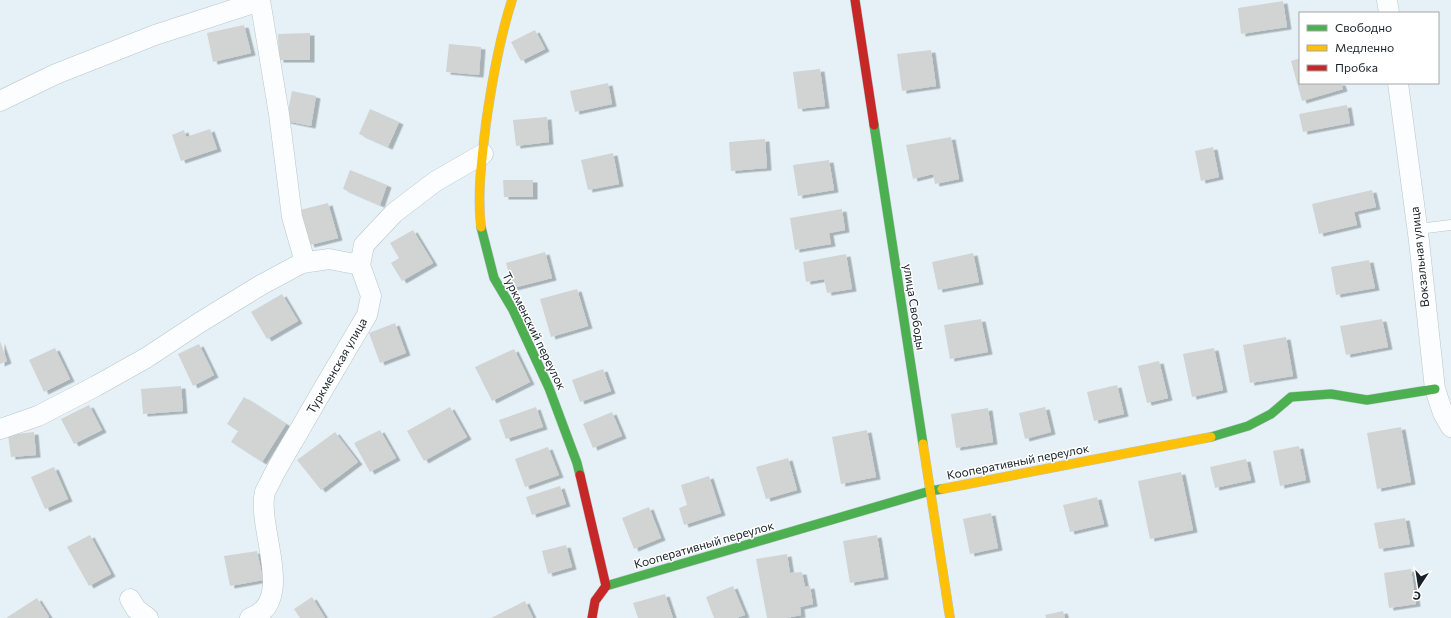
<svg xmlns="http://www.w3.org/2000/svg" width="1451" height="618" font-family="Commissioner,sans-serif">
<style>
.building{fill:#d1d4d3;filter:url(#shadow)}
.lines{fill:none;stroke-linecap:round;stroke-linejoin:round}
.lane-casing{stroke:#bbc5ca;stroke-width:11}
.street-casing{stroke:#bbc5ca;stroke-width:21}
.fast-casing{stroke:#bbc5ca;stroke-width:10}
.slow-casing{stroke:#bbc5ca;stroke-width:10}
.jam-casing{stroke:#bbc5ca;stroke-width:10}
.lane{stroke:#fbfdfe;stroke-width:10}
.street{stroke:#fbfdfe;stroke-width:20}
.fast{stroke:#4caf50;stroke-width:9}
.slow{stroke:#ffc107;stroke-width:9}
.jam{stroke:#c62828;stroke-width:9}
.labels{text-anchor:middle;stroke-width:3;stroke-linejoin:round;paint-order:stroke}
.street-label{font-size:12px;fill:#172127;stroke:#fff}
</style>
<defs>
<filter id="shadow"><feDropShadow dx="4.5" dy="2.5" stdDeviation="0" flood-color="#0004"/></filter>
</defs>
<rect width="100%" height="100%" fill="#e5f1f7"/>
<g class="building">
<polygon points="1283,1 1287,27 1241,34 1238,8"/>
<polygon points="244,25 251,53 213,62 207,33"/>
<polygon points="535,30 545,49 521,61 511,42"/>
<polygon points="310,33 310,60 279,60 278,34"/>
<polygon points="449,44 481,47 479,75 446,72"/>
<polygon points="931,50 936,86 902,91 897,54"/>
<polygon points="1300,58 1300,83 1341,83 1343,89 1302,101 1291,61"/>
<polygon points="820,69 825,106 798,109 793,72"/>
<polygon points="608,83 612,104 575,112 570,91"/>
<polygon points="292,91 316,96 311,126 286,121"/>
<polygon points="1347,105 1350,123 1303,132 1299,114"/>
<polygon points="370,109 399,122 388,147 359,134"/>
<polygon points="547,117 549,142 516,146 513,120"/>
<polygon points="210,129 217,149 181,161 172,135 184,130 186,137"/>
<polygon points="951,137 959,179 935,184 933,174 913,179 906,145"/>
<polygon points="765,139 767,168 731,171 729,142"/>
<polygon points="1213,147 1219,177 1201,181 1195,151"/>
<polygon points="613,153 619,184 588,190 581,160"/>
<polygon points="829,160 834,190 798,196 793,165"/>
<polygon points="350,170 387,185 380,205 343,189"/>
<polygon points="503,180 533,180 533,197 504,197"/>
<polygon points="1372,190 1376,207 1354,212 1357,225 1319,234 1312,204"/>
<polygon points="328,203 338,238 310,245 300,210"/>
<polygon points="842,209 845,230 829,233 831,244 795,250 790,218"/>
<polygon points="413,230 433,263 402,281 391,263 399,258 390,243"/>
<polygon points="545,252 552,278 513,288 506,263"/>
<polygon points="973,253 979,282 938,290 932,262"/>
<polygon points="846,254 852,289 827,293 824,279 806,282 803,262"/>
<polygon points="1369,260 1375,288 1336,295 1331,267"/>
<polygon points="577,289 588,326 551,337 540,299"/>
<polygon points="282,294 298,321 267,339 251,312"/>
<polygon points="981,319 988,352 950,359 944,325"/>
<polygon points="1382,319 1388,347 1346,355 1340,326"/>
<polygon points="395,323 406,353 380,363 369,333"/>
<polygon points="1286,337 1293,376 1250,383 1243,345"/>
<polygon points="0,341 7,361 0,364"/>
<polygon points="199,344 214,375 193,386 178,354"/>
<polygon points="55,348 70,379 44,392 29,360"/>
<polygon points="1214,348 1223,390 1192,397 1183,354"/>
<polygon points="514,349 530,382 492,401 475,367"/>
<polygon points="1159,361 1168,398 1147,403 1138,366"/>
<polygon points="603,369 611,391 580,402 572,380"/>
<polygon points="1117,385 1124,414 1094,421 1087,392"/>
<polygon points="181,386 183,411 143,414 141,389"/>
<polygon points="244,397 286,424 262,462 231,442 238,431 227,424"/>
<polygon points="89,405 102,430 74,444 61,419"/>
<polygon points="450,407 467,437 424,461 407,431"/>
<polygon points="536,407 543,427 506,439 499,420"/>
<polygon points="1045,407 1051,432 1025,439 1019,413"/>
<polygon points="988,408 993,442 956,448 951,414"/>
<polygon points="612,412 622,436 593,448 583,424"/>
<polygon points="1401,427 1411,482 1377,489 1367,433"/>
<polygon points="380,430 396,458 370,472 354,443"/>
<polygon points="867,430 876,477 841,484 832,437"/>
<polygon points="34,432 36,455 11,457 8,435"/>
<polygon points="335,432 358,462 321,490 297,460"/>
<polygon points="1299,446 1306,480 1280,486 1273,451"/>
<polygon points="548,447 559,475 525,487 515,459"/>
<polygon points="788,458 797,490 766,499 756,467"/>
<polygon points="1246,459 1251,480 1215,488 1210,467"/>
<polygon points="54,467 68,499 45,509 31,477"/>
<polygon points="1181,472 1193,530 1150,539 1138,481"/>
<polygon points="709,476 721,513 684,525 679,508 687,505 681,485"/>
<polygon points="560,486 566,504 532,515 526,497"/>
<polygon points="1097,497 1104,524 1070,532 1063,505"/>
<polygon points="649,507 661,538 634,549 622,518"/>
<polygon points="991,513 998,548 970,554 963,519"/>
<polygon points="1405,518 1410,544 1379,549 1374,523"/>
<polygon points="90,535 111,574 89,586 67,547"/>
<polygon points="877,535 884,577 850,583 843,541"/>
<polygon points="566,545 572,567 548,574 542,551"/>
<polygon points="257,551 263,580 230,586 224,556"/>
<polygon points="787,554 790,573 802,572 805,587 810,586 813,604 800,607 801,615 786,618 767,618 756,559"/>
<polygon points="1411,569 1416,604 1389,608 1384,573"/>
<polygon points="733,586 745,615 736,618 714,618 706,597"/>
<polygon points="665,594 673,618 638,618 633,603"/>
<polygon points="312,597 325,618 300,618 294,609"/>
<polygon points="37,598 49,617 47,618 6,618"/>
<polygon points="525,601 533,618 491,618"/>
<polygon points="1063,611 1065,618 1046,618 1045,615"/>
</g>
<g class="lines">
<g class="lane-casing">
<polyline id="lane" points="1418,229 1451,225"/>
</g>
<g class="street-casing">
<g id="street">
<polyline points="260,0 279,114 292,217 303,255 302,263"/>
<polyline points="1387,0 1389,13"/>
<polyline points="1398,83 1419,241 1435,389 1443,413 1451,427"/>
<polyline points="0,101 56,74 155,35 260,1"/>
<polyline points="0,429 38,416 96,386 146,358 199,323 261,285 302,263 329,259 360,265"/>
<polyline points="130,599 136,609 148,618"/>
<path d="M250 618C297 603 256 527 265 492 267 487 271 481 273 476 281 461 290 446 299 431 321 392 344 354 367 315L371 296 360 265 364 245 394 213 436 181 483 154"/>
</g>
</g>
<g class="fast-casing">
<g id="fast">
<polyline points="874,125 923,444"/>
<polyline points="481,227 494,278 513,310 549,388 577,463 580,475"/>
<polyline points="1211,437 1248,426 1271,414 1291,397 1331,394 1367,400 1435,389"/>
<polyline points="606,586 930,491 942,489"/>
</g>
</g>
<g class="slow-casing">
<g id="slow">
<path d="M481 227C477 192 482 158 486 123 492 81 499 40 512 0"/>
<polyline points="923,444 950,618"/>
<polyline points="942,489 1211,437"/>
</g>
</g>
<g class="jam-casing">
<g id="jam">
<polyline points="855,0 874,125"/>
<polyline points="580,475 606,586 595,601 592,618"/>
</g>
</g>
<use href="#lane" class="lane"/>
<use href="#street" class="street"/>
<use href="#fast" class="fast"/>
<use href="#slow" class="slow"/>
<use href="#jam" class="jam"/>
</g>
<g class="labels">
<g class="street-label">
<text transform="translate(1420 257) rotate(-96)" y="4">Вокзальная улица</text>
<text transform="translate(914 307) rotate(81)" y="4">улица Свободы</text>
<text transform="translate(534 331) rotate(64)" y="4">Туркменский переулок</text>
<text transform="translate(337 366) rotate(-60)" y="4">Туркменская улица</text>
<text transform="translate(1018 462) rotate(-11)" y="4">Кооперативный переулок</text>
<text transform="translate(704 545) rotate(-16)" y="4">Кооперативный переулок</text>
</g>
</g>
<rect x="1299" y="12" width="140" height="72" fill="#ffffff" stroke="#a2a6a9"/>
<rect x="1307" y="25" width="20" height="6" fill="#4caf50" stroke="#a2a6a9"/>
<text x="1335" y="32" font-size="12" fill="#172127">Свободно</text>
<rect x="1307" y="45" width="20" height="6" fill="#ffc107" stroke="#a2a6a9"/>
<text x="1335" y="52" font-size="12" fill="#172127">Медленно</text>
<rect x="1307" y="65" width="20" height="6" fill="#c62828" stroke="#a2a6a9"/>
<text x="1335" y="72" font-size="12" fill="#172127">Пробка</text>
<g transform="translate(1419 586) rotate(192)" stroke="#ffffff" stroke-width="3" paint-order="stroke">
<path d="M0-3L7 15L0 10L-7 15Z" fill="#172127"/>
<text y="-6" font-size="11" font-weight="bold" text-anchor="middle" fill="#172127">С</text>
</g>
</svg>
